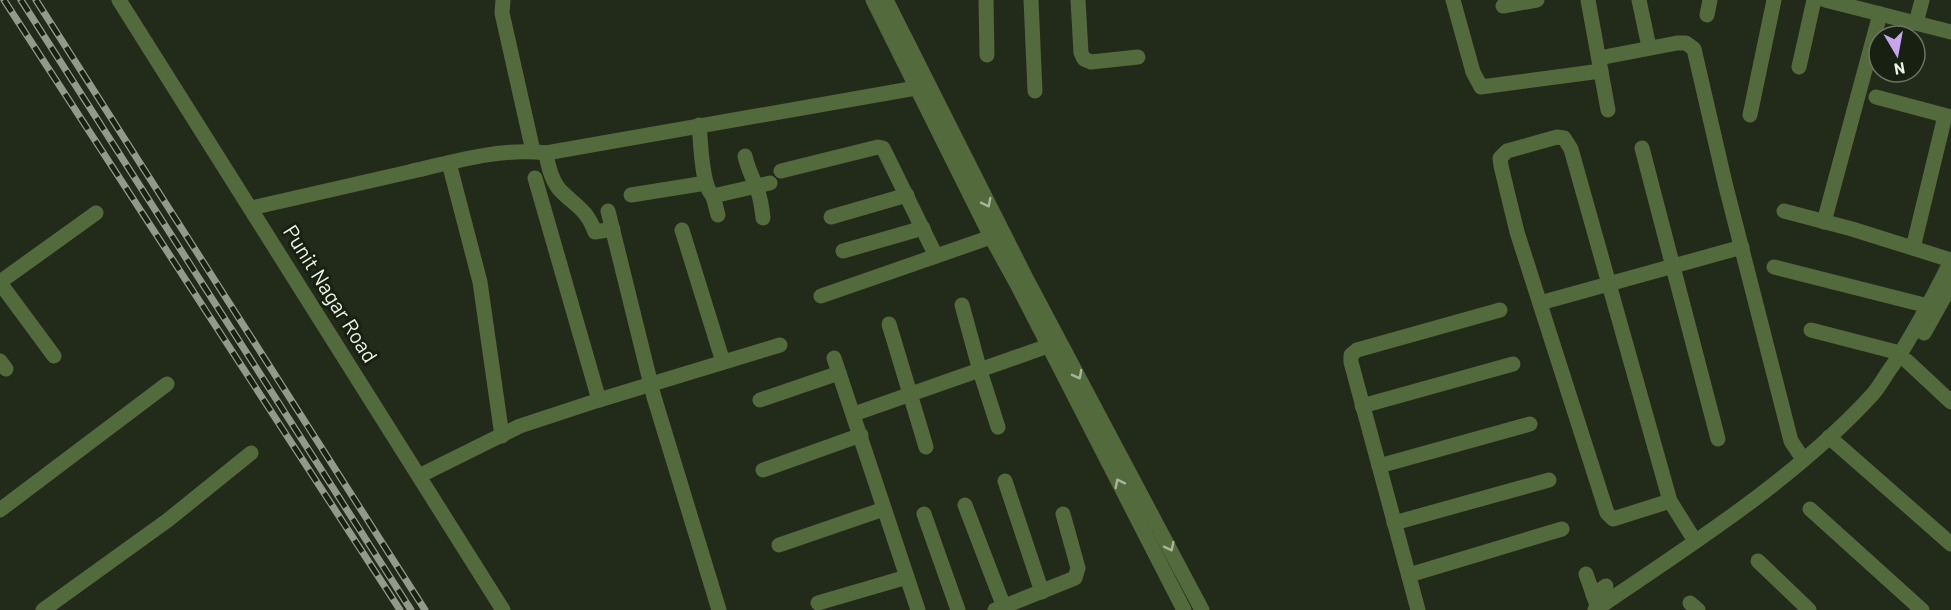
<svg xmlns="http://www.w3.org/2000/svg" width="1951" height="610" font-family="Barlow,sans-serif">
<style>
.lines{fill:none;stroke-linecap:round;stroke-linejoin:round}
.minor{stroke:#536a3c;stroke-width:15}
.rail-casing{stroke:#939a8c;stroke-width:7}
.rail{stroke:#182011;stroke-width:4.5;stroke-dasharray:14;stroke-linecap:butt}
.oneway{stroke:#a8b59b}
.labels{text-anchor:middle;stroke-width:6;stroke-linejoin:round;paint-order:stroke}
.street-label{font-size:21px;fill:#edf3e8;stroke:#182011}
</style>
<rect width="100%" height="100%" fill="#222a1a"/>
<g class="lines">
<g class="minor">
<polyline points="119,0 503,610"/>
<polyline points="503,0 502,13 533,151"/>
<polyline points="873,0 991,237 1018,286 1184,610"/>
<polyline points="886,0 1026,278 1202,610"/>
<polyline points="986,0 987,55"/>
<polyline points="1031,0 1035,91"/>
<polyline points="1078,0 1081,53 1084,59 1091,62 1138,57"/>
<polyline points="1453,0 1473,72 1481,87 1601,71"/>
<polyline points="1588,0 1608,110"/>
<polyline points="1639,0 1649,47"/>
<polyline points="1825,0 1951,32"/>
<polyline points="1503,6 1537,0"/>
<polyline points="1707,15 1710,0"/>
<polyline points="1916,23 1922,0"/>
<polyline points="1599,58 1677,43 1686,43 1694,49 1725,183 1791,441 1803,459"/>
<polyline points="1799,67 1814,0"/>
<polyline points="1876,97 1951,117"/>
<polyline points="1750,115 1774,0"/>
<path d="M699 125C701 142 701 185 713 196L770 183"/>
<polyline points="1642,148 1718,439"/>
<path d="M546 153C548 166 551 179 559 189 575 206 586 208 595 232L613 229"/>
<path d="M745 156C748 170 753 177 757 189 761 199 762 208 763 218"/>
<polyline points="449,163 480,282 502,436"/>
<polyline points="781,171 878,147 883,148 936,256"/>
<polyline points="535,178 599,400"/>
<polyline points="631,195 706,183"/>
<polyline points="713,196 718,215"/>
<path d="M251 208C304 196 357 184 409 172 452 162 503 147 546 153L916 88 927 83"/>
<polyline points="608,211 654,397 719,610"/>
<polyline points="1784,211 1852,229 1951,260"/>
<polyline points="831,217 907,195"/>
<polyline points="1824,222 1880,14"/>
<polyline points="682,230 723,362"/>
<polyline points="1913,248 1945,116"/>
<polyline points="843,251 923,228"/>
<polyline points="1774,267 1928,306"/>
<polyline points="0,282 96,213"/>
<polyline points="0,283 54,356"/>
<polyline points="821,296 991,237"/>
<polyline points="1540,303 1742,247"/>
<polyline points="962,305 980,371 998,427"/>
<polyline points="889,324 926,447"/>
<polyline points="1811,330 1900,353"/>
<polyline points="1924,333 1951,285"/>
<polyline points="834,358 918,610"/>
<polyline points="0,361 6,369"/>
<polyline points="1907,361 1951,402"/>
<polyline points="760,400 839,373"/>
<polyline points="1362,406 1513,364"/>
<polyline points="854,414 1048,346"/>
<polyline points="1829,437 1951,544"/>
<polyline points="1379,466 1530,424"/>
<polyline points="763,470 861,435"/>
<polyline points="419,476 520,426 599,400 780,345"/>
<polyline points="1005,481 1042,592"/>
<polyline points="1670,501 1613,519 1607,513 1517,232 1501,166 1500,158 1507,151 1557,137 1564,138 1571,149 1670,501 1695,541"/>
<polyline points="965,505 1004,607"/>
<polyline points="1810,509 1922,610"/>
<polyline points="0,510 167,384"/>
<polyline points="924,514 958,610"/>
<polyline points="1394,523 1549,480"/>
<polyline points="779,545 884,509"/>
<polyline points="1758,561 1809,610"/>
<polyline points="1586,574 1598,608"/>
<polyline points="1409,575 1562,529"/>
<polyline points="1593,595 1606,586"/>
<polyline points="818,603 907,577"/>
<polyline points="1690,603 1698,610"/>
<polyline points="43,610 168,520 251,453"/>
<polyline points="995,610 1075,578 1078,568 1063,514"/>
<polyline points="1418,610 1351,362 1351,355 1357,350 1500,310"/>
<path d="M1595 610C1690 545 1794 480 1872 395 1880 386 1886 374 1893 365 1915 331 1933 297 1951 261"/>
</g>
<g class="rail-casing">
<g id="rail">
<polyline points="4,0 400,610"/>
<polyline points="21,0 411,610"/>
<polyline points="36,0 425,610"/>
</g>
</g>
<use href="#rail" class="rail"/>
</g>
<defs><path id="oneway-chevron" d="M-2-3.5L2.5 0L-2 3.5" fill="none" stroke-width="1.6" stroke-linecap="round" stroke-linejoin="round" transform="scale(1.5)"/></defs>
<g class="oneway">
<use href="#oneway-chevron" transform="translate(987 203) rotate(63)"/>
<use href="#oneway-chevron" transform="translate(1078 375) rotate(62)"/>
<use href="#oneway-chevron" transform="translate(1119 483) rotate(-117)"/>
<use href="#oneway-chevron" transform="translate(1170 547) rotate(63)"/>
</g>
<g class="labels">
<g class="street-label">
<text transform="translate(330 294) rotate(58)" y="7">Punit Nagar Road</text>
</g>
</g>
<g transform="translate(1897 54) rotate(170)"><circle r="28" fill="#182011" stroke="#6d7467" stroke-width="1.5"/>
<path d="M0-4.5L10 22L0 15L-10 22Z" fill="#c7a6ef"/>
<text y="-9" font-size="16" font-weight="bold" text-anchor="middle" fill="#edf3e8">N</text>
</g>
</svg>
